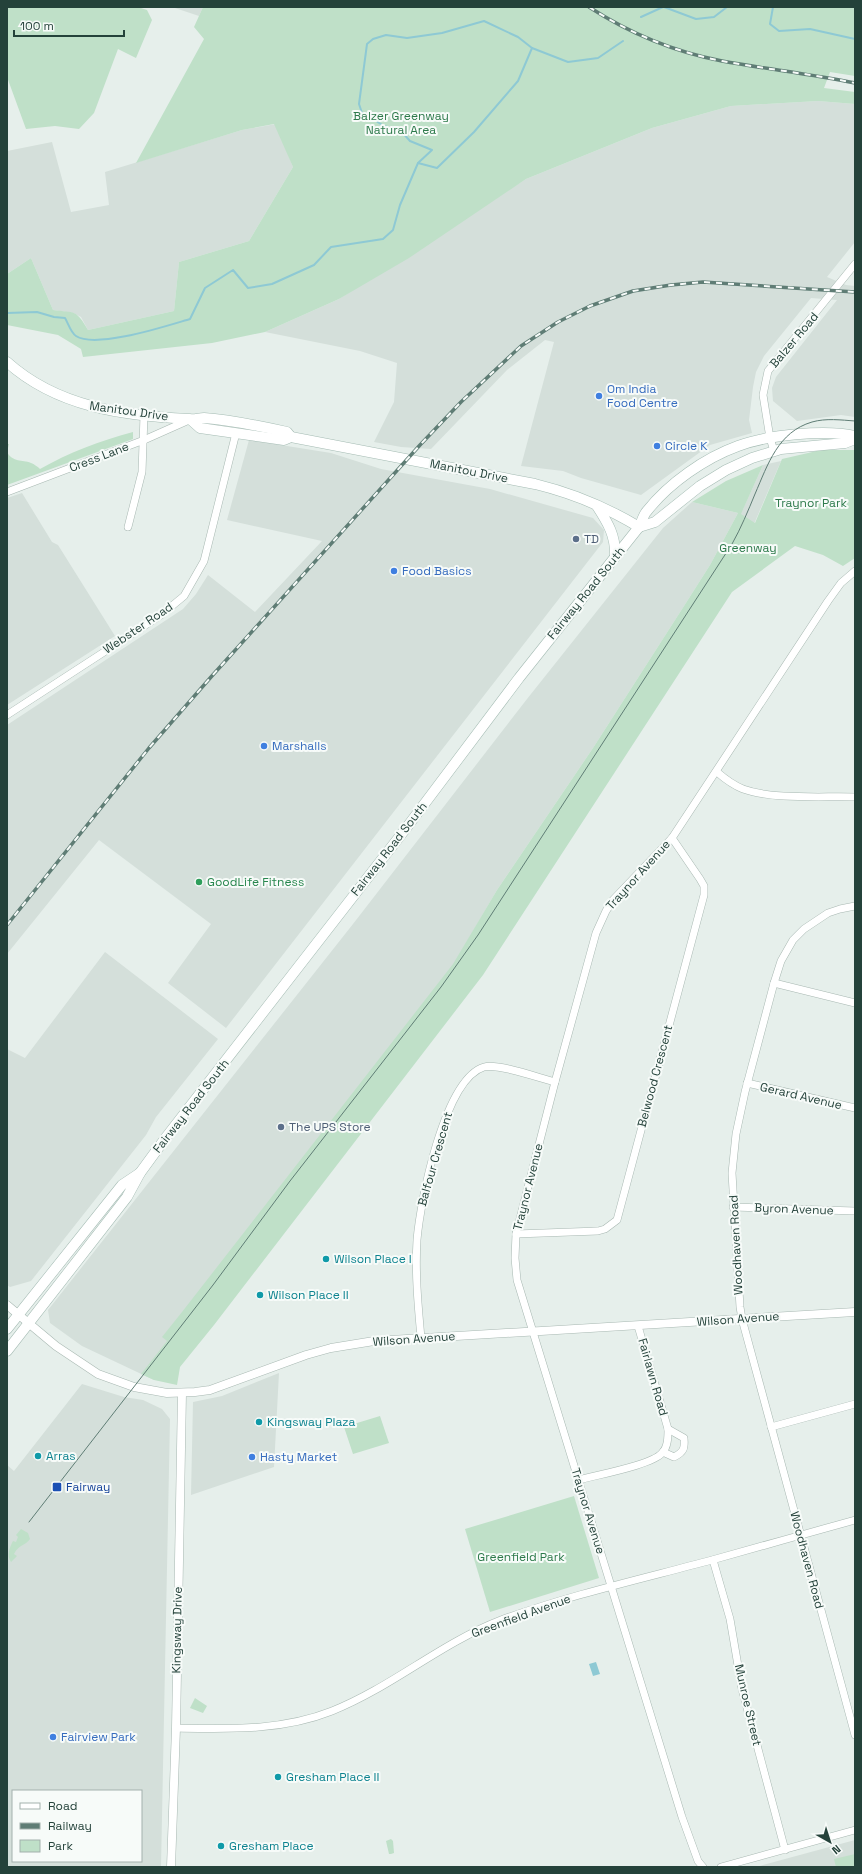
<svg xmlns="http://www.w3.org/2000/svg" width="862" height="1874" font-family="'Space Grotesk',sans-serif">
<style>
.built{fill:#d4dfda;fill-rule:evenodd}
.green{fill:#bfe0c8}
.water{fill:#8ec9d4}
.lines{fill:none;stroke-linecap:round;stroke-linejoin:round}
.stream{stroke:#8ec9d4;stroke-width:2}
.minor-casing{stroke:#a8b8b2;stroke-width:8}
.tertiary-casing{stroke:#a8b8b2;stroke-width:9}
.secondary-casing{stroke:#a4bbb3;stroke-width:11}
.minor{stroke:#fff;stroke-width:7}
.tertiary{stroke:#fff;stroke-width:8}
.secondary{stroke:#fff;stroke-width:10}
.tram{stroke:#5f7d75;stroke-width:1}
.rail-casing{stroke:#5f7d75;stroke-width:3.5}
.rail{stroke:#f7fbf9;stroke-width:2;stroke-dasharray:6;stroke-linecap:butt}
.shop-dot{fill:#3f7fe0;stroke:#f7fbf9;stroke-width:1.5}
.service-dot{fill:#5c6f8a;stroke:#f7fbf9;stroke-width:1.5}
.leisure-dot{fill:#2e9e5b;stroke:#f7fbf9;stroke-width:1.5}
.culture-dot{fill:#0f9aa8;stroke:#f7fbf9;stroke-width:1.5}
.transit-dot{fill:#1a4fb4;stroke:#f7fbf9;stroke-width:1.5}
.labels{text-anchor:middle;stroke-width:4;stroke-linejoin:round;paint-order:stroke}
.park-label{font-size:12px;fill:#2d7a4b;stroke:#f7fbf9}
.street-label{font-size:12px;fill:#24423a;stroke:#f7fbf9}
.shop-label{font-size:12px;fill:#366cbe;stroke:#f7fbf9;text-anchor:start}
.service-label{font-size:12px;fill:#4e5e75;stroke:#f7fbf9;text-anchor:start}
.leisure-label{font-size:12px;fill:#27864d;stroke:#f7fbf9;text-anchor:start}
.culture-label{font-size:12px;fill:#0d838f;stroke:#f7fbf9;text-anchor:start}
.transit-label{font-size:12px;fill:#164399;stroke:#f7fbf9;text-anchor:start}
</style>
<rect width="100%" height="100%" fill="#e6efeb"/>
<g class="built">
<polygon points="172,7 203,7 199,16"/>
<polygon points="818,101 855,104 855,242 827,277 846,285 855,286 855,417 841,415 797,421 773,401 772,388 776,377 837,300 811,298 764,356 756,372 753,387 749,420 752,433 710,445 641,495 581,478 563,471 521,466 554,342 545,340 507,370 431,449 401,447 374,442 394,402 397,363 360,351 265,332 339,299 526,179 652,128 731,106"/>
<polygon points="276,124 293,167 249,241 179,262 174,311 88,330 81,317 73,313 53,310 31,258 7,274 7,151 52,142 71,212 109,205 105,172 242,130"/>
<polygon points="249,440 331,453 381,469 490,489 593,518 604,530 603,542 226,1028 168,983 211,924 99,840 7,954 7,725 183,609 196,594 208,575 255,612 322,541 227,520"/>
<polygon points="781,461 748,538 615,743 154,1380 82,1346 50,1323 48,1310 353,924 527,699 663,528 692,502 738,513 710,565 684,606 593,748 497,890 459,955 706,576 743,509 763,465"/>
<polygon points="22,493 52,542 58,545 115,636 7,705 7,498"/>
<polygon points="105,952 218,1039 156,1117 146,1135 31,1281 10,1287 7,1285 7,1049 25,1058"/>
<polygon points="279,1373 274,1467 191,1495 193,1402 222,1396"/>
<path d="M82 1384 124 1397 143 1400 162 1409 170 1419 161 1867H7V1465L14 1471ZM13 1791H141V1861H13Z"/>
<polygon points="855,1840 855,1867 756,1867"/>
</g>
<g class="green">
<polygon points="7,7 138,7 147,10 152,20 136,58 118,49 94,113 79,129 55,126 26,129 7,77"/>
<path d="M203 7H855V76L830 72 824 88 855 92V104L818 101 731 106 652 128 526 179 409 258 339 299 265 332 212 343 83 357 81 349 58 335 7 325V274L31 258 53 310C75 313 76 309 88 330L174 311 179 262 249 241 293 167 274 124 242 130 136 163 204 39 194 27Z"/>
<path d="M133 432V439L7 485V444H9L7 452C13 463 22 459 31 463 34 464 38 467 40 469 68 453 102 440 133 432Z"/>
<polygon points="821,450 855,450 855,558 843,566 823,555 795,546 732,592 483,975 214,1325 180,1367 177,1385 154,1380 141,1374 167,1341 162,1337 182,1312 453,964 497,890 593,748 684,606 710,565 738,513 692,502 726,481 763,465 741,514 755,523 782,459"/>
<polygon points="380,1416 389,1443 353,1454 344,1427"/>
<polygon points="574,1496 599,1578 490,1612 465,1529"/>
<path d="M21 1529 28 1533 30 1539C25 1546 19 1544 14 1554L17 1556 11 1562C6 1555 10 1547 13 1541L16 1542 18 1537 16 1535Z"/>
<polygon points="195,1698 207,1706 203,1713 190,1708"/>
<polygon points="391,1839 393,1841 394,1853 391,1854 389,1854 386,1841"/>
<polygon points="855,1854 855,1867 836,1867 834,1859"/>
</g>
<polygon class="water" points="596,1662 600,1674 593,1676 589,1664"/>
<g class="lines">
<g class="stream">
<polyline points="664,7 696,19 714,17 727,7"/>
<polyline points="773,7 770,24 779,31 810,29 855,39"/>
<polyline points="641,17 663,7"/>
<polyline points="418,163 437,168 474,132 518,81 532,48"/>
<path d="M7 313 37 312 54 317 65 318C68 323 71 333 76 336 96 349 166 326 190 319L205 288 233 270 248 288 272 284 314 265 331 247 383 239 393 230 400 205 418 163 432 150 410 141 402 132 384 126 376 121 364 119 359 104 367 44 373 39 386 35 407 38 442 33 484 21 518 37 532 48 568 62 598 58 623 41"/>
</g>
<g class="minor-casing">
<g id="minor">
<polyline points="774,451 770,438 763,395 768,371 855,264"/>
<polyline points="7,492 144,440 189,420"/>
<polyline points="128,527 142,472 144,415"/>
<polyline points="7,715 161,615 184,596 204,561 236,433"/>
<path d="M717 772C725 779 733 785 743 789 774 800 822 796 855 797"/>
<polyline points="855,906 840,909 828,913 804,929 793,940 781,961 774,983 745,1092 736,1134 732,1173 740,1307 742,1319 855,1735"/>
<polyline points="774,983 855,1003"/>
<polyline points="747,1083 855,1108"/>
<polyline points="733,1207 855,1211"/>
<polyline points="516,1234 598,1231 605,1229 617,1220 704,895 704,886 700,879 672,838"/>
<path d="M421 1338C418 1305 415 1273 417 1240 420 1203 444 1079 484 1067 498 1063 539 1078 555 1082"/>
<polyline points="771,1427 855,1404"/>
<path d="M663 1452 674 1457C684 1452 685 1448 684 1438L668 1429"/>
<path d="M579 1480C596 1475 652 1465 662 1453 668 1447 668 1437 668 1429L638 1326"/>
<polyline points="713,1560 730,1619 742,1689 785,1850"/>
<path d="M176 1728C229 1729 282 1731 332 1711 392 1687 441 1643 501 1620 570 1595 641 1579 712 1560 760 1547 807 1533 855 1520"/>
<polyline points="703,1867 698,1861 682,1817 517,1280 515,1258 516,1234 555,1082 596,933 606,911 613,900 672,838 828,601 841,583 855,571"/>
<polyline points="721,1867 855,1830"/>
</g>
</g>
<g class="tertiary-casing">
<g id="tertiary">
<polyline points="7,1305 56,1346 98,1374 134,1387 167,1393 195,1392 210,1390 306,1355 331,1348 374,1341 855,1312"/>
<polyline points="171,1867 176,1728 182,1393"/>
</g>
</g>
<g class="secondary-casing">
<g id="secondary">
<path d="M7 362C57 407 124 416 189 419 194 420 199 418 204 418 232 420 260 426 287 432L291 437"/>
<path d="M191 420 200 428 284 440 291 437 535 484C572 493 606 507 639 527"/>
<path d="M597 506C608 523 616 536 615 557"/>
<polyline points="639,527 655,522 700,486 726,470 752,458 781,449 845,443 855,439"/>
<polyline points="7,1329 122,1185 140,1173"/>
<path d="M7 1351 127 1197 140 1173 167 1136 407 827 519 678 639 527C642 522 643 515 647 511 669 483 705 458 738 446 767 435 825 429 855 436"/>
</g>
</g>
<use href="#minor" class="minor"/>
<use href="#tertiary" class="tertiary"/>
<use href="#secondary" class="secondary"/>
<path class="tram" d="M29 1522 213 1285 290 1181 441 987 478 935 732 544C741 528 748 511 755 494 768 464 778 432 812 422 826 418 841 420 855 421"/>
<g class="rail-casing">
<g id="rail">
<path d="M589 7C629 33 675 52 722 61 766 69 811 74 855 83"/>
<polyline points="7,925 149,748 211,677 420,445 461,402 521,346 558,322 590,306 633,291 671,285 703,282 855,292"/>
</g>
</g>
<use href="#rail" class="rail"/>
</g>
<g class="shop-dot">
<circle cx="599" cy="396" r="4"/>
<circle cx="657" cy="446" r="4"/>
<circle cx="394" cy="571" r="4"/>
<circle cx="264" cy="746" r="4"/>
<circle cx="252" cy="1457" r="4"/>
<circle cx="53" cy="1737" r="4"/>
</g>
<g class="service-dot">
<circle cx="576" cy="539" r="4"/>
<circle cx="281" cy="1127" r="4"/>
</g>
<circle class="leisure-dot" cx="199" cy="882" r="4"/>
<g class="culture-dot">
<circle cx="326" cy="1259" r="4"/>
<circle cx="260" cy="1295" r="4"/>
<circle cx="259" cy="1422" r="4"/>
<circle cx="38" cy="1456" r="4"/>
<circle cx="278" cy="1777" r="4"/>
<circle cx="221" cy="1846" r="4"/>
</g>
<rect class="transit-dot" x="52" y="1482" width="10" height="10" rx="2"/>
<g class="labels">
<g class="park-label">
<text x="401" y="120">Balzer Greenway<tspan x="401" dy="14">Natural Area</tspan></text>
<text x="811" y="507">Traynor Park</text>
<text x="748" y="552">Greenway</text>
<text x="521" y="1561">Greenfield Park</text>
</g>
<g class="street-label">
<text transform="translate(794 340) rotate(-50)" y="4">Balzer Road</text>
<text transform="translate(129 411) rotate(8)" y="4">Manitou Drive</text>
<text transform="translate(99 457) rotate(-21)" y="4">Cress Lane</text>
<text transform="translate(469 471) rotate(11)" y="4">Manitou Drive</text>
<text transform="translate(586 593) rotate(-51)" y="4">Fairway Road South</text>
<text transform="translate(138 628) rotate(-34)" y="4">Webster Road</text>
<text transform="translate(389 849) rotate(-52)" y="4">Fairway Road South</text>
<text transform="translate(638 875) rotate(-48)" y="4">Traynor Avenue</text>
<text transform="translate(655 1076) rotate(-75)" y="4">Belwood Crescent</text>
<text transform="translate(801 1096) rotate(13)" y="4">Gerard Avenue</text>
<text transform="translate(191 1106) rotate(-52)" y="4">Fairway Road South</text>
<text transform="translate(435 1159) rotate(-74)" y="4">Balfour Crescent</text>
<text transform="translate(528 1187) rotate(-76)" y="4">Traynor Avenue</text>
<text transform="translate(794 1209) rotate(2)" y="4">Byron Avenue</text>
<text transform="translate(736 1245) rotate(-93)" y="4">Woodhaven Road</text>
<text transform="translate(738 1319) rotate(-4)" y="4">Wilson Avenue</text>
<text transform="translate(414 1339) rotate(-4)" y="4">Wilson Avenue</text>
<text transform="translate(653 1377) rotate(74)" y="4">Fairlawn Road</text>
<text transform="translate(588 1511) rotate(73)" y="4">Traynor Avenue</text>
<text transform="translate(807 1560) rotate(75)" y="4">Woodhaven Road</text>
<text transform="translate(521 1616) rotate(-20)" y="4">Greenfield Avenue</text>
<text transform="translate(177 1630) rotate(-89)" y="4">Kingsway Drive</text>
<text transform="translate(748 1705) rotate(77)" y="4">Munroe Street</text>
</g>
<g class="shop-label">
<text x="607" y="393">Om India<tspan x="607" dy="14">Food Centre</tspan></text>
<text x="665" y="450">Circle K</text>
<text x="402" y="575">Food Basics</text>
<text x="272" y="750">Marshalls</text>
<text x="260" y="1461">Hasty Market</text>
<text x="61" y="1741">Fairview Park</text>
</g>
<g class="service-label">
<text x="584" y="543">TD</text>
<text x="289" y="1131">The UPS Store</text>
</g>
<g class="leisure-label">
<text x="207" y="886">GoodLife Fitness</text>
</g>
<g class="culture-label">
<text x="334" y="1263">Wilson Place I</text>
<text x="268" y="1299">Wilson Place II</text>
<text x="267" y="1426">Kingsway Plaza</text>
<text x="46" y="1460">Arras</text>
<text x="286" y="1781">Gresham Place II</text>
<text x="229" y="1850">Gresham Place</text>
</g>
<g class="transit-label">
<text x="66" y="1491">Fairway</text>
</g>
</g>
<rect width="862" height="1874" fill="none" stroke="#24423a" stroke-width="16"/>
<rect x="12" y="1790" width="130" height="72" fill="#f7fbf9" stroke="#a3b1ad"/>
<rect x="20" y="1803" width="20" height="6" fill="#ffffff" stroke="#a3b1ad"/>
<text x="48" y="1810" font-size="12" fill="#24423a">Road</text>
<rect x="20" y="1823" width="20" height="6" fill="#5f7d75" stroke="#a3b1ad"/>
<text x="48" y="1830" font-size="12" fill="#24423a">Railway</text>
<rect x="20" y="1840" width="20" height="12" fill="#bfe0c8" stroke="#a3b1ad"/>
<text x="48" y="1850" font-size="12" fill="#24423a">Park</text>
<g transform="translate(830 1842) rotate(141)" stroke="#f7fbf9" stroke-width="3" paint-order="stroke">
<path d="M0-3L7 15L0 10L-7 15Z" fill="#24423a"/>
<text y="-6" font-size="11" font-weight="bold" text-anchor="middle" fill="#24423a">N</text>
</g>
<path d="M14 30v6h110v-6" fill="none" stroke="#24423a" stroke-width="2"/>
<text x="20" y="30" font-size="12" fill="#24423a" stroke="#f7fbf9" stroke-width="3" paint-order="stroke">100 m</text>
</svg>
